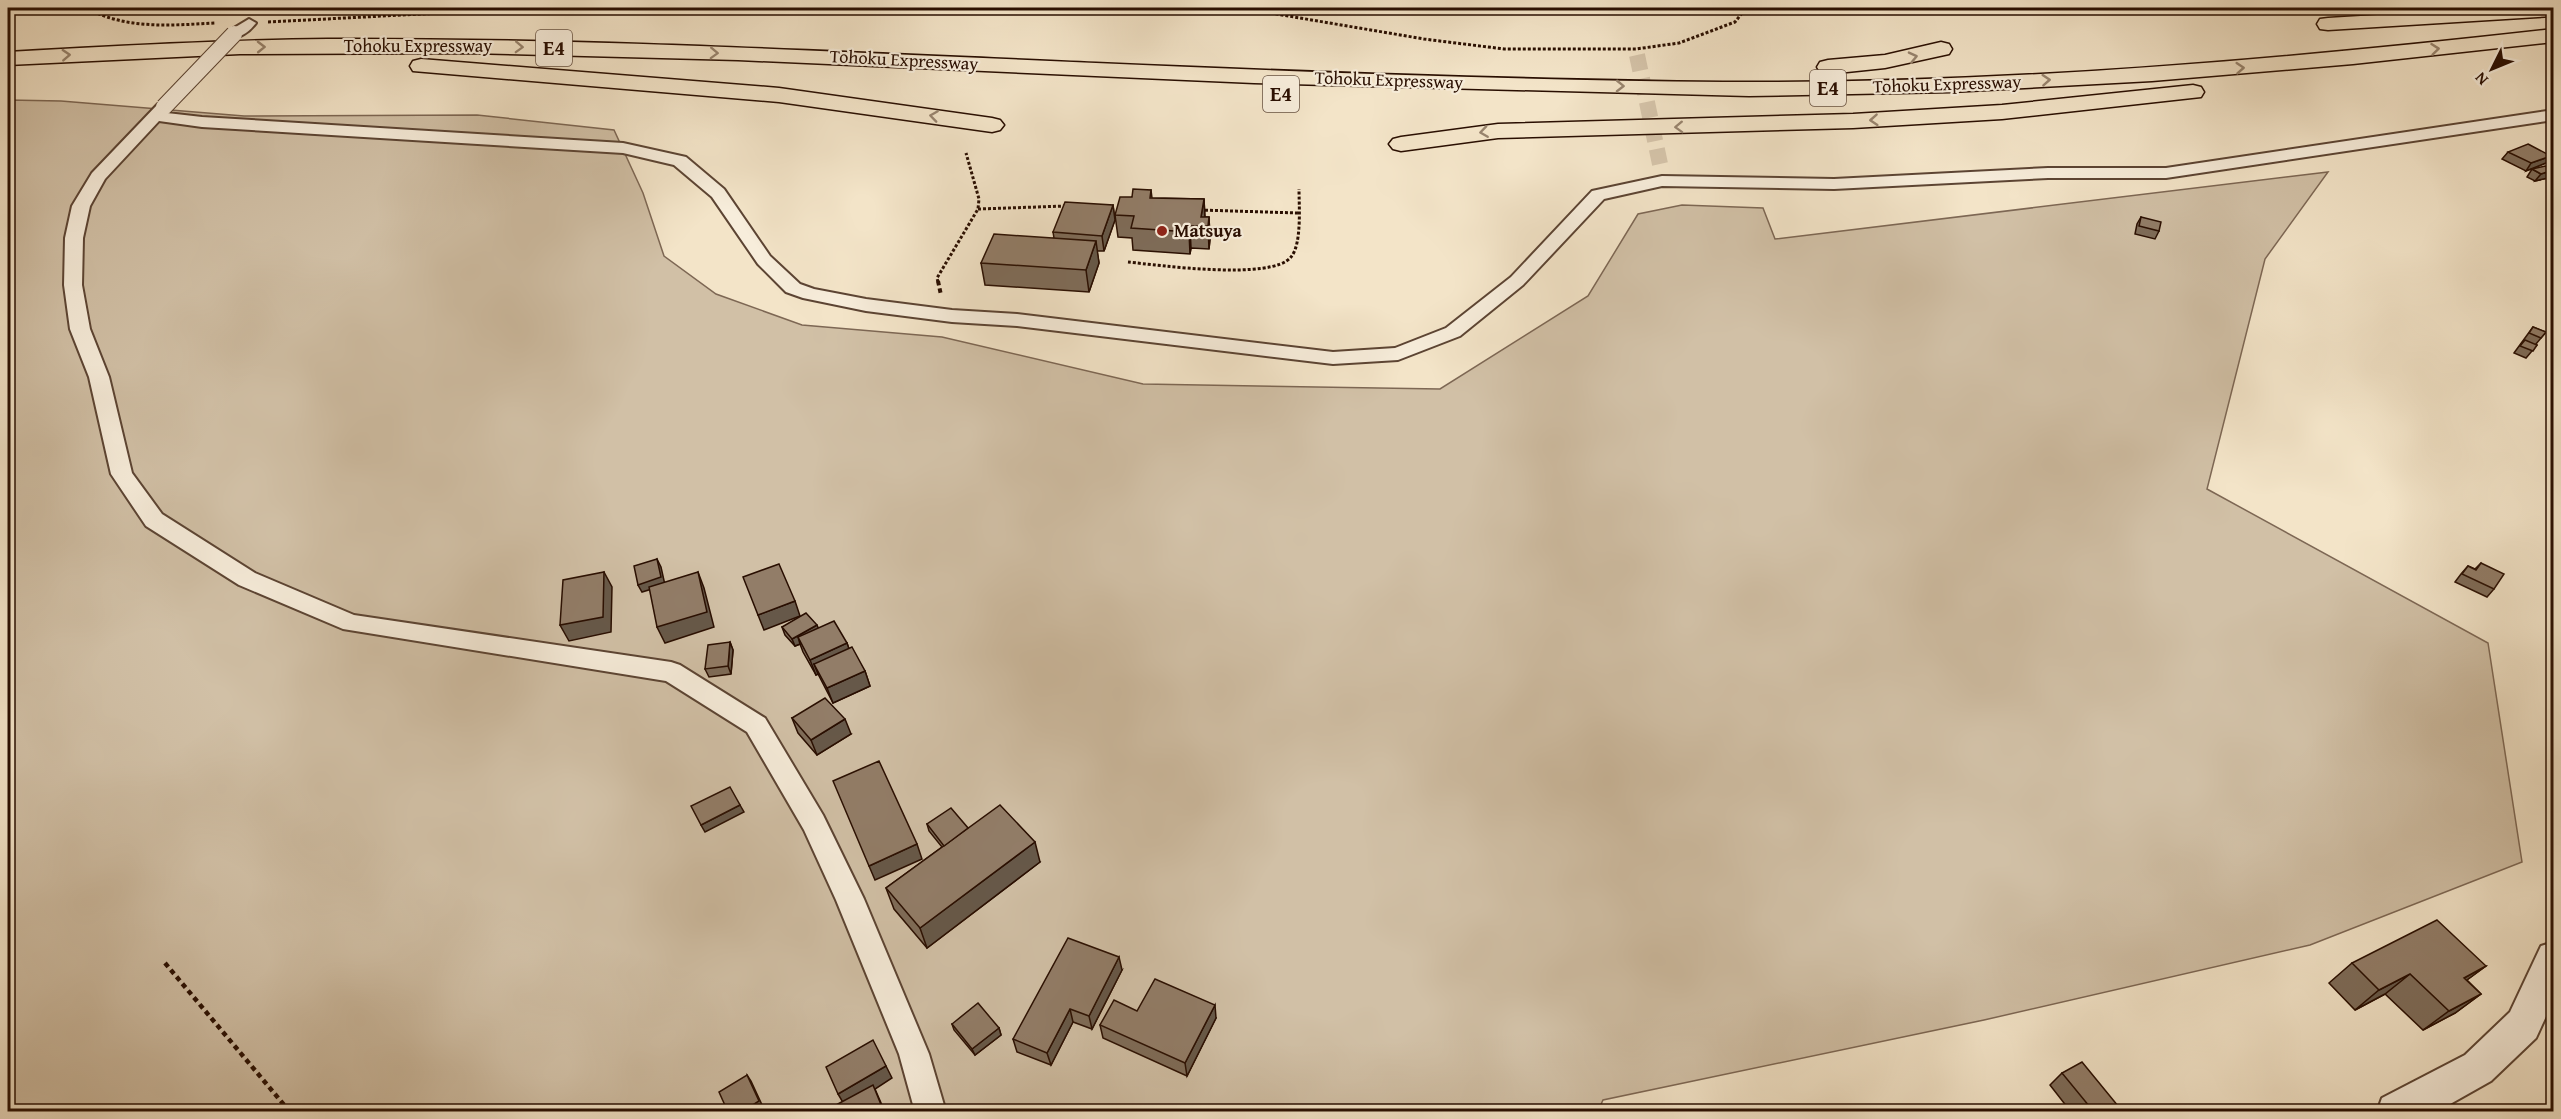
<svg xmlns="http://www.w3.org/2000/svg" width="2561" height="1119" font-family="'Gentium Book Plus',serif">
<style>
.green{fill:#d1c0a6;stroke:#7d6754;stroke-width:1.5}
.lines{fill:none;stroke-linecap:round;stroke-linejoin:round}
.minor-tunnel{stroke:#d5c4aa;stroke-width:16;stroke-dasharray:16 8;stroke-linecap:butt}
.minor-casing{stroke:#5c4433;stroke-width:4}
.tertiary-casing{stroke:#5c4433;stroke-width:4}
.motorway-casing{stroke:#290e01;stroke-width:3}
.path-far2{stroke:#290e01;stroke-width:3;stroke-dasharray:3 2;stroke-linecap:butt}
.path-far1{stroke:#290e01;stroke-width:4;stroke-dasharray:4.5 3;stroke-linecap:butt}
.path{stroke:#290e01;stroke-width:4.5;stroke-dasharray:5 4;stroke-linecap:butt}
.minor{fill:#f7eddb;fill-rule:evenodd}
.tertiary{fill:#f7eddb;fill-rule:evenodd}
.motorway{fill:#f3e4c8;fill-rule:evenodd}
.minor-bridge-casing{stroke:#5c4433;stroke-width:18;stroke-linecap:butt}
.minor-bridge{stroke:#f7eddb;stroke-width:16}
.wall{fill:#7e6c59;stroke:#290e01;stroke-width:1.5}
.shaded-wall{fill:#665849;stroke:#290e01;stroke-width:1.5}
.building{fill:#927d68;stroke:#290e01;stroke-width:1.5}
.oneway{stroke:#98846e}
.poi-dot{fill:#8f2418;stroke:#f7eddb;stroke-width:2}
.labels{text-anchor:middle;stroke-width:4.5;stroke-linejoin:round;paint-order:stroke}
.far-street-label{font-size:18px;fill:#290e01;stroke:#f7eddb}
.far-poi-label{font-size:18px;font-weight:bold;fill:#290e01;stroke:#f7eddb;text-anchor:start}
.shield{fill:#f7eddb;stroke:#675142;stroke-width:1.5}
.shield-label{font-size:21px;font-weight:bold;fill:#290e01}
</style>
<rect width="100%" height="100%" fill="#f3e4c8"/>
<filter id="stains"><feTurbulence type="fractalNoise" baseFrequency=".00333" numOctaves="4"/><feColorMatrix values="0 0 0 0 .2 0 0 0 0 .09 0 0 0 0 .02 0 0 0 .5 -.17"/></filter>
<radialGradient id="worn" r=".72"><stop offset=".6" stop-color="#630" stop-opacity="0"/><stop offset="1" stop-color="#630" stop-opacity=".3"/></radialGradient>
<polygon class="green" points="8,100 61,101 244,116 477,115 614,130 643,193 664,256 716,294 802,325 942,337 1143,384 1440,389 1588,296 1638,214 1682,205 1763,208 1775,239 2328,172 2265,259 2207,489 2488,643 2522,862 2310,945 1984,1020 1603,1100 1598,1111 8,1112"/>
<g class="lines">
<polyline class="minor-tunnel" points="1637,55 1660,164"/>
<g class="minor-casing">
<g id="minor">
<path d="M249 19 256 23C250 31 239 40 229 37L227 34 229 31Z"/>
<polygon points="164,102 172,107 167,113 202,117 623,143 686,157 724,189 770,256 800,284 814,289 866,299 952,310 1017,314 1333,352 1395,348 1446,328 1511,277 1592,191 1662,176 1834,179 2048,168 2166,168 2554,110 2554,120 2166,178 2048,178 1834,189 1662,186 1604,199 1523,285 1460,336 1398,360 1333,364 1017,326 952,322 866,311 803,298 786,292 758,264 712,197 674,165 623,153 202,127 159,121 105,179 90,206 83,238 82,285 90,329 109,377 132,473 162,514 255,573 354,615 671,662 680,665 765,718 823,815 864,899 929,1054 946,1112 915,1112 899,1054 836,900 804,830 747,732 666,681 343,629 239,585 146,526 111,474 89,377 70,329 64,285 65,238 72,206 92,173 158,104"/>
</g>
</g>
<g class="tertiary-casing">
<polygon id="tertiary" points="2554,942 2554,999 2536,1038 2491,1081 2436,1112 2377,1112 2382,1098 2465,1055 2510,1012 2541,946"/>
</g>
<g class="motorway-casing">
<g id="motorway">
<polygon points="2492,8 2554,8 2554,16 2328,30 2320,29 2317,24 2320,19 2328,18"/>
<path d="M2554 29V42L2353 64 2152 81 1951 92 1749 96 1254 83 738 60 469 53 240 54 8 65V52C115 46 221 40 328 39 584 38 840 52 1096 63 1305 72 1514 80 1723 82 2001 84 2278 60 2554 29Z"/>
<polygon points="1941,42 1949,44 1952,49 1949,54 1885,68 1828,74 1820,72 1817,67 1820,62 1828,60 1885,55"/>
<polygon points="421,59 779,88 992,118 1000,120 1004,125 1000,130 992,132 779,102 413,71 410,66 413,61"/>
<polygon points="2193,85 2201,87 2204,92 2201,97 2002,119 1853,128 1498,138 1401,151 1393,149 1389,144 1393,139 1401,137 1498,124 1853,114 2002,105"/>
</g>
</g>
<g class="path-far2">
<path d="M101 8 99 14C136 29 176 25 215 23"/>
<polyline points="1241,8 1424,39 1504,49 1636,49 1679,43 1735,22 1746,8"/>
<polyline points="268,22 537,8"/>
<polyline points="978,209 1066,206"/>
<polyline points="1200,210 1298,213"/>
<path d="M1128 262C1158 265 1272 281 1291 257 1302 244 1299 206 1299 189"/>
<polyline points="938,282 937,278 978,209 979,199 966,153"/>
</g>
<polyline class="path-far1" points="938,281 941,295"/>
<polyline class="path" points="165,963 290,1112"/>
<use href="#minor" class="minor"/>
<use href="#tertiary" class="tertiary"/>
<use href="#motorway" class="motorway"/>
<g class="minor-bridge-casing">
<polyline id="minor-bridge" points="164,107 234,34"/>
</g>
<use href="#minor-bridge" class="minor-bridge"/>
</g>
<g class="wall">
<polygon points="2393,8 2455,8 2400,12"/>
<polygon points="2508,152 2546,163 2526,171 2502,159"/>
<polygon points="2532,169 2548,178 2535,181 2527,177"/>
<polygon points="1151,190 1152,198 1204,199 1205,217 1209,217 1210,239 1209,249 1191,248 1190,254 1133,250 1132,238 1118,237 1115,215 1132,197"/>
<polygon points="1113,205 1115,220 1104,251 1097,251 1099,263 1089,292 985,285 981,263 1054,238 1053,232"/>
<polygon points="2141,217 2159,231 2155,239 2135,234 2137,224"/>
<polygon points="2533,327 2546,332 2536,344 2537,345 2526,358 2514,353"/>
<polygon points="2481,563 2494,589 2487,597 2455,582 2461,574 2468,566 2475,569"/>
<polygon points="782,627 818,628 847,643 849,649 865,671 870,686 833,703 818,674 816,675 803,652 800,644 795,646 785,635"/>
<polygon points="730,642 733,650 731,674 709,677 705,669"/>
<polygon points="792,718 851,734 817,755 798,733"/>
<polygon points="927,824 968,828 1040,862 927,948 894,909 886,888 942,847 929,831"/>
<polygon points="2352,963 2486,966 2467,980 2481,994 2455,1013 2423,1030 2385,994 2355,1010 2329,983"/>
<polygon points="1122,970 1092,1029 1073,1022 1051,1065 1017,1052 1013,1039"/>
<polygon points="1137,1011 1216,1018 1187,1076 1103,1038 1100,1025"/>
<polygon points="952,1024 999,1028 1001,1035 975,1055 954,1030"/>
<polygon points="2062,1073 2123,1112 2071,1112 2050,1085"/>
</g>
<g class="shaded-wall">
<polygon points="2551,156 2546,163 2526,171 2531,163"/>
<polygon points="2553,170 2548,178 2535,181 2541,174"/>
<polygon points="1204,199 1205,221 1201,217"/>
<polygon points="1113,205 1115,220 1104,251 1102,236"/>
<polygon points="1209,217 1210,239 1209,249 1208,226"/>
<polygon points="1190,226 1191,248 1190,254 1189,232"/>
<polygon points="1096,241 1099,263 1089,292 1086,270"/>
<polygon points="657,559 661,567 665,585 642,592 638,585"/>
<polygon points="604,572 612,587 611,632 569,641 560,625"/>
<polygon points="698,572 704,588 714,627 665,643 657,627"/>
<polygon points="795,601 800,616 764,630 758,615"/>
<polygon points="817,625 820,632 798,637 800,644 795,646 792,639"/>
<polygon points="730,642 733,650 731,674 728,666"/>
<polygon points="847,643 852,658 814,664 818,674 816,675 810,660"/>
<polygon points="865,671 870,686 833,703 827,688"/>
<polygon points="845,719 851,734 817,755 811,740"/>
<polygon points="740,805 744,812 705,832 701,825"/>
<polygon points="1035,842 1040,862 927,948 920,928"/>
<polygon points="917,844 922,859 875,880 869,866"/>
<polygon points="1119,957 1122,970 1092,1029 1089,1016"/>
<polygon points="2486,966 2460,985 2464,978"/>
<polygon points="2410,974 2385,994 2355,1010 2379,990"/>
<polygon points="2481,994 2455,1013 2423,1030 2449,1011"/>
<polygon points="1215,1005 1216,1018 1187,1076 1185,1063"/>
<polygon points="1070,1009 1073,1022 1051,1065 1047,1053"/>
<polygon points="999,1028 1001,1035 975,1055 972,1049"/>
<polygon points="886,1066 892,1078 875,1089 885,1112 845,1106 838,1094"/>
<polygon points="747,1075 751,1081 763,1107 756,1112 742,1112"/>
</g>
<g class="building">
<polygon points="2528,144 2551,156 2531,163 2508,152"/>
<polygon points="2545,166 2553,170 2541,174 2532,169"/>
<polygon points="1133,189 1151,190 1150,198 1204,199 1201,217 1209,217 1208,226 1190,226 1189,232 1131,228 1134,216 1115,215 1120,197 1132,197"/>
<polygon points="1065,202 1113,205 1102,236 1053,232"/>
<polygon points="2141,217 2161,222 2159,231 2139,226"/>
<polygon points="994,234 1096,241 1086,270 981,263"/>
<polygon points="2533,327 2546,332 2541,338 2529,333"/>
<polygon points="2525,340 2537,345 2533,351 2520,346"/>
<polygon points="657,559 661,577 638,585 634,566"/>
<polygon points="2481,563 2504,574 2494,589 2462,574 2468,566 2476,570"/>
<polygon points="779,564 795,601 758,615 743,577"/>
<polygon points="604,572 603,617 560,625 563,580"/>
<polygon points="698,572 707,612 657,627 649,587"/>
<polygon points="806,613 817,625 792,639 782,627"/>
<polygon points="834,621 847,643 810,660 798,637"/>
<polygon points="730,642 728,666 705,669 708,645"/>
<polygon points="852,647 865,671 827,688 814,664"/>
<polygon points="825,698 845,719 811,740 792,718"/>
<polygon points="879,761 917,844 869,866 833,781"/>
<polygon points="730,787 740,805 701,825 691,806"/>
<polygon points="1000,805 1035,842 920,928 886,888"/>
<polygon points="951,808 968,828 944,846 927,824"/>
<polygon points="2437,920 2486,966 2464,978 2481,994 2449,1011 2410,974 2379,990 2352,963"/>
<polygon points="1068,938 1119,957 1089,1016 1070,1009 1047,1053 1013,1039"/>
<polygon points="1155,979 1215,1005 1185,1063 1100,1025 1114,1000 1137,1011"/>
<polygon points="978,1003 999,1028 972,1049 952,1024"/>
<polygon points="873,1040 886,1066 838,1094 826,1067"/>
<polygon points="2082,1062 2123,1112 2094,1112 2062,1073"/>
<polygon points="747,1075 759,1101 742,1112 728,1112 719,1092"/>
<polygon points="873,1085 884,1112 823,1112"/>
</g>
<defs><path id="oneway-chevron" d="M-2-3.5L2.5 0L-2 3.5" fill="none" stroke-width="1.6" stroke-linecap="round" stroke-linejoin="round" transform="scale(1.5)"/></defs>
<g class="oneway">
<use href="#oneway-chevron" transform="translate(261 47) rotate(-1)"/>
<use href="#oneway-chevron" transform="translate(519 47) rotate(2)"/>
<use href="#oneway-chevron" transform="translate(2435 49) rotate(-6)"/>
<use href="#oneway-chevron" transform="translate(714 53) rotate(2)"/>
<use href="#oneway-chevron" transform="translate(66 55) rotate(-3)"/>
<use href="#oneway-chevron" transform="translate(1913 57) rotate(-13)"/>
<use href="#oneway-chevron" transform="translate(2240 68) rotate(-4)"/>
<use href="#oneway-chevron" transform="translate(2046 80) rotate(-4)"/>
<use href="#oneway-chevron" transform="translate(1620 86) rotate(1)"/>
<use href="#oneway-chevron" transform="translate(934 116) rotate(-172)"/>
<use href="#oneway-chevron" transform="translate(1874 120) rotate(176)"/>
<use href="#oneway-chevron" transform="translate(1679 127) rotate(178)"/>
<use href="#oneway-chevron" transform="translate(1484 132) rotate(172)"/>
</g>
<circle class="poi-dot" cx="1162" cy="231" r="6"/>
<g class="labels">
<g class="far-street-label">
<text x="418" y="52">Tohoku Expressway</text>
<text transform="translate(904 60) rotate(3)" y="6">Tohoku Expressway</text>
<text transform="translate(1389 80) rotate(2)" y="6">Tohoku Expressway</text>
<text transform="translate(1947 84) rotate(-2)" y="6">Tohoku Expressway</text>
</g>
<g class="far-poi-label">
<text x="1174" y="237">Matsuya</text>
</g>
<g class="shield">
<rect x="536" y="30" width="36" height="36" rx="4.5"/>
<rect x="1810" y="70" width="36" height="36" rx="4.5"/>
<rect x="1263" y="76" width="36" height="36" rx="4.5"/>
</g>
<g class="shield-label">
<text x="554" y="55">E4</text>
<text x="1828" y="95">E4</text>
<text x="1281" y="101">E4</text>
</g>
</g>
<rect width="2561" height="1119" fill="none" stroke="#f3e4c8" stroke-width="30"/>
<rect x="9" y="9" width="2543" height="1101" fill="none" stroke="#290e01" stroke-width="3"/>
<rect x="15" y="15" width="2531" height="1089" fill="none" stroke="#290e01" stroke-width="1.5"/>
<g transform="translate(2492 69) rotate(227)" stroke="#f7eddb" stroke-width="4.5" paint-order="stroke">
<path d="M0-4.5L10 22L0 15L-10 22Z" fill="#290e01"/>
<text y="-9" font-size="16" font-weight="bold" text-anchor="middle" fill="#290e01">N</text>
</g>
<rect width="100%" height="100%" filter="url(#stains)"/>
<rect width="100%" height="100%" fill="url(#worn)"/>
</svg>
